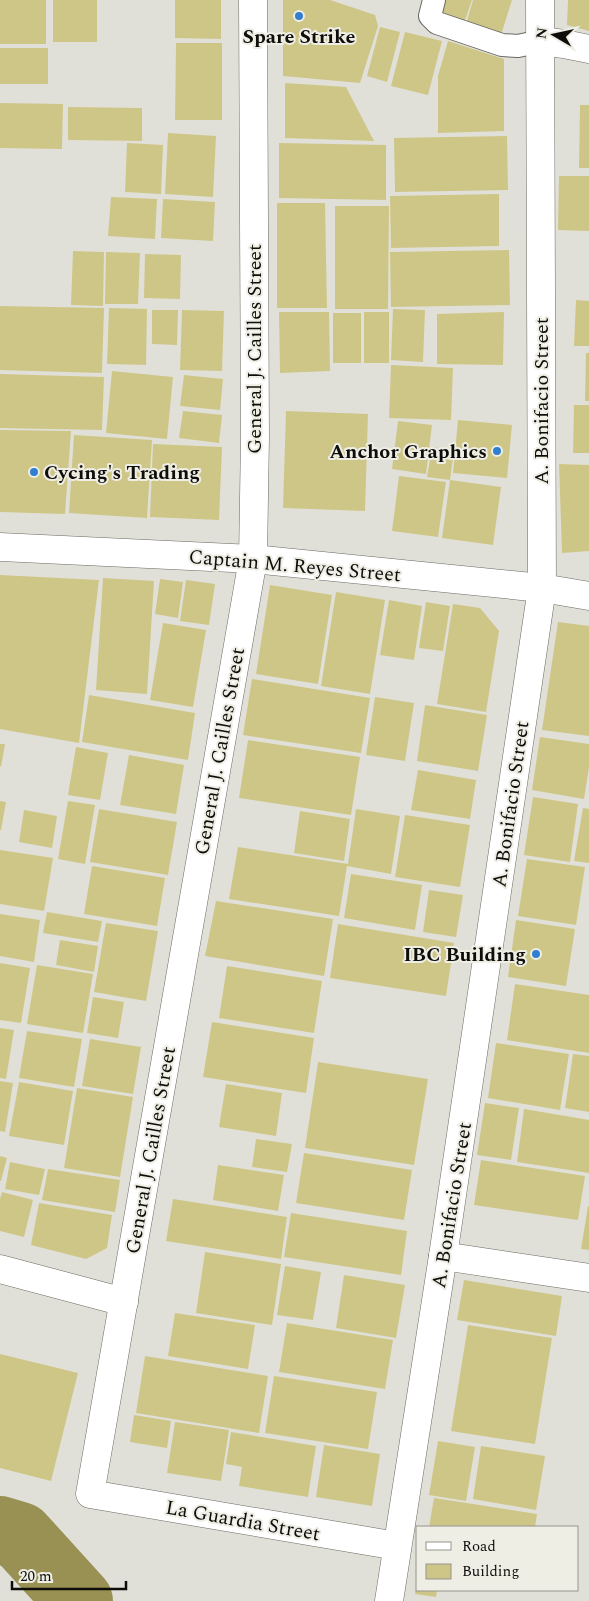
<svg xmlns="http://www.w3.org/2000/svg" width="589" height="1601" font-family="Spectral,serif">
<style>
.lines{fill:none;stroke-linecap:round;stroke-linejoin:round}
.river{stroke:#989153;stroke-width:68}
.building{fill:#cec687}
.service-casing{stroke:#6a6a62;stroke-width:24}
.minor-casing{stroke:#6a6a62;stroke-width:29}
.tertiary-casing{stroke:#6a6a62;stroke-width:29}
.service{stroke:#fff;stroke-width:22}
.minor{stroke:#fff;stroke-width:28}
.tertiary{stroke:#fff;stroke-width:28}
.poi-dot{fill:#317fcf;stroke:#efeee5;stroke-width:2}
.labels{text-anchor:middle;stroke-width:4;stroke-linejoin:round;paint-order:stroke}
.poi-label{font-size:20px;font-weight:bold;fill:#0e0d0a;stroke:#efeee5;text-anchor:end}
.street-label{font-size:20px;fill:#0e0d0a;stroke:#efeee5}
</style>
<rect width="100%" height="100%" fill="#e1e0d8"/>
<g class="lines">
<polyline class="river" points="0,1530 20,1536 79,1601"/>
</g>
<g class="building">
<rect x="0" y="0" width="46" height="44"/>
<rect x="53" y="0" width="44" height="42"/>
<polygon points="175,0 221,0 221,39 175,38"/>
<polygon points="283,0 330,0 375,15 378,26 360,83 283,76"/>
<polygon points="442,0 472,0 464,23 437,15"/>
<polygon points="473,0 512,0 501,35 466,24"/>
<polygon points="568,0 589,0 589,31 567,25"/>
<polygon points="380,27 400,32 387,82 367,76"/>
<polygon points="405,32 442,41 428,95 391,86"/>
<polygon points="448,41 504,59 504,131 438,133 438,76"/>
<polygon points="176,43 222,43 222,120 175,120"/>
<rect x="0" y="48" width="48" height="36"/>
<polygon points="285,83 346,87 374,141 285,138"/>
<polygon points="0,103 63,104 62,149 0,148"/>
<polygon points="580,105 589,105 589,168 579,168"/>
<polygon points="68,107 142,108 142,141 68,140"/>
<polygon points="168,133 216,136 213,197 165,194"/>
<polygon points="507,136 508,190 395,192 394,138"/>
<polygon points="127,143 163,145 161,194 125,192"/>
<polygon points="279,143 386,145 386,200 279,198"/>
<polygon points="559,176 589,176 589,231 558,230"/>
<polygon points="499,194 499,246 391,248 390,196"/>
<polygon points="111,197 157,199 155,239 108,236"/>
<polygon points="163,199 215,202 213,241 161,238"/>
<polygon points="277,203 325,203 327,308 277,308"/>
<polygon points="335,206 389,206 388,309 335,309"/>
<polygon points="509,250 510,305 391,307 390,252"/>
<polygon points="73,251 104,252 103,306 71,305"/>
<polygon points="106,252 140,253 138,304 105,304"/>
<polygon points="145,254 181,255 180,299 144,298"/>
<polygon points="576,300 589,301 589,346 574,346"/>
<polygon points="0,306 104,308 102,373 0,370"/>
<polygon points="109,308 147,309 146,365 107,364"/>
<polygon points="393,309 425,310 423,362 391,360"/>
<polygon points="152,310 178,310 177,345 152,344"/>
<polygon points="182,310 224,311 222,371 180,370"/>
<polygon points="279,312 329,312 330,371 280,373"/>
<rect x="364" y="312" width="25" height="51"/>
<polygon points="504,312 503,365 437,364 437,314"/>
<rect x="333" y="313" width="28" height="50"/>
<polygon points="586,353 589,353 589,401 585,401"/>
<polygon points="391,365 453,368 451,420 389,418"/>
<polygon points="112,371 173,377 167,439 106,433"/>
<polygon points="0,374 104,377 102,430 0,428"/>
<polygon points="184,375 223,379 220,410 180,406"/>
<polygon points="574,405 589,405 589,453 573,453"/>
<polygon points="183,411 222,415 219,443 179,438"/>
<polygon points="286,411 368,414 365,511 283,508"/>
<polygon points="458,420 512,425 507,478 453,473"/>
<polygon points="398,421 432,425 426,474 392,469"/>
<polygon points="0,430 71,431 65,514 0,512"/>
<polygon points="74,435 152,440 147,518 69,513"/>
<polygon points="153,444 222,447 219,520 150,517"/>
<polygon points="432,447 454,450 450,480 427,477"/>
<polygon points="559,464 589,465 589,551 562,553"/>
<polygon points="399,476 446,482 438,537 392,531"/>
<polygon points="450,480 501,487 493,545 442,538"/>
<polygon points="0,575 99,580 79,743 0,729"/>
<polygon points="103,578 154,581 147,694 96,690"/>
<polygon points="160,579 183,582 178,618 155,614"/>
<polygon points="186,580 215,584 209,625 180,621"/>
<polygon points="270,585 332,595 318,684 256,674"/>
<polygon points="336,592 385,600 370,694 321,686"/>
<polygon points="389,600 422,606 414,660 380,655"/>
<polygon points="426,602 450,606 443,651 419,648"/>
<polygon points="453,604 480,608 499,631 486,712 437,704"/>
<polygon points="558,622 589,626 589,736 542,730"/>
<polygon points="163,623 206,630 193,707 150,700"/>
<polygon points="252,679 370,698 361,753 243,735"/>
<polygon points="89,695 195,713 188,760 82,742"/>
<polygon points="375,697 414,703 405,761 366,755"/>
<polygon points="425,705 487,715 478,771 417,761"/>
<polygon points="540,737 589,744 589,767 584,799 532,790"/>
<polygon points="248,740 360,757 351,815 239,798"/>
<polygon points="0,744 5,744 1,767 0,766"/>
<polygon points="76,747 108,753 100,800 68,795"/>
<polygon points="129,755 184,765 176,814 120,805"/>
<polygon points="418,770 476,780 470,819 411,810"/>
<polygon points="533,797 578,804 570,862 524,855"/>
<polygon points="0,801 6,802 1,830 0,830"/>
<polygon points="68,801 95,805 85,864 58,859"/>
<polygon points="583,808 589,809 589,863 574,861"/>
<polygon points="99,809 177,822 168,875 90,862"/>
<polygon points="356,809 400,816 391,874 347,866 339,916 229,899 238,847 348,864"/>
<polygon points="24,810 57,816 52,848 19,842"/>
<polygon points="300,811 350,819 344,861 294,853"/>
<polygon points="405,815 470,825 460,887 395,877"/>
<polygon points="0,850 53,858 44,911 0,904"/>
<polygon points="527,859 585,867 576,925 518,916"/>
<polygon points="92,866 165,878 157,926 84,914"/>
<polygon points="351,874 422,885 415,930 344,918"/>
<polygon points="429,890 463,895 456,937 423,932"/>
<polygon points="216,901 333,919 324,976 205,956"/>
<polygon points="47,912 102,921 98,942 43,933"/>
<polygon points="0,914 40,920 34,962 0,956"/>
<polygon points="516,920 575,929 566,986 508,977"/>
<polygon points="106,923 158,931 146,1001 94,992"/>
<polygon points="338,924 454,943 446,996 330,978"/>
<polygon points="60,940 98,946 94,972 56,965"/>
<polygon points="0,963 30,968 21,1023 0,1020"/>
<polygon points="37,965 93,974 83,1033 27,1024"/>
<polygon points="227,966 322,981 314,1033 219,1018"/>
<polygon points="515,984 589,995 589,1053 507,1040"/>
<polygon points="93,997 124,1002 118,1038 87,1033"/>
<polygon points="212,1022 314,1038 306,1093 203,1077"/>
<polygon points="0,1028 14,1030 6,1079 0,1078"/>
<polygon points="27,1031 82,1039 74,1087 19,1078"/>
<polygon points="90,1039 141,1047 133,1094 82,1086"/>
<polygon points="496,1043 569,1054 560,1110 488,1098"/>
<polygon points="573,1054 589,1056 589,1112 565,1108"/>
<polygon points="318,1062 428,1079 414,1165 305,1148"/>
<polygon points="0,1081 13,1083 5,1132 0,1131"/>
<polygon points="19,1082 73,1091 64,1145 9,1136"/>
<polygon points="226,1084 282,1093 276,1136 219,1127"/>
<polygon points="77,1088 133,1097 120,1177 64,1168"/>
<polygon points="485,1103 519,1108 511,1160 477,1155"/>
<polygon points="524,1109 589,1120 589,1173 517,1162"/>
<polygon points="256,1139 292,1144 287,1172 252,1167"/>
<polygon points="304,1153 412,1170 404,1220 296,1203"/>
<polygon points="0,1156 7,1158 1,1181 0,1181"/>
<polygon points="481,1160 585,1176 578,1220 474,1205"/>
<polygon points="10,1162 45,1169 39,1195 5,1189"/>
<polygon points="218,1165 284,1175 278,1211 213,1200"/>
<polygon points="48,1169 120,1180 115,1212 42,1200"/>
<polygon points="2,1192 33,1200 24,1237 0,1231 0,1199"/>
<polygon points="173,1199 287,1217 281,1259 166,1241"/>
<polygon points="39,1203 112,1215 107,1248 86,1259 31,1245"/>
<polygon points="588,1206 589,1206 589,1250 581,1249"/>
<polygon points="291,1213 407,1231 401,1275 284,1257"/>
<polygon points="205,1252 281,1264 272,1325 196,1313"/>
<polygon points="285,1266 321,1272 313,1320 277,1315"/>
<polygon points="344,1275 405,1285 396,1338 336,1328"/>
<polygon points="464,1280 562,1296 556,1336 457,1320"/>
<polygon points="175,1313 255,1325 248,1369 168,1356"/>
<polygon points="287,1323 393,1340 385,1389 279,1372"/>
<polygon points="468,1325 552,1338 535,1444 451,1431"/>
<polygon points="0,1354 78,1373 51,1481 0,1468"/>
<polygon points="145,1356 268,1376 259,1433 136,1413"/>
<polygon points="274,1376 377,1392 368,1449 265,1433"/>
<polygon points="134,1415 171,1421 167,1448 130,1442"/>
<polygon points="175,1422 229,1430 221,1481 167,1473"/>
<polygon points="231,1432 316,1446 308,1497 239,1486 242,1467 226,1464"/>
<polygon points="438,1441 475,1447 466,1501 429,1495"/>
<polygon points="324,1445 380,1454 372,1506 316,1497"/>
<polygon points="481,1446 545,1456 536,1510 473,1499"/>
<polygon points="434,1498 537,1514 535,1527 429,1527"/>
<polygon points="417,1582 418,1590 437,1590 436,1597 415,1594"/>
</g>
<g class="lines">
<g class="service-casing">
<polyline id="service" points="434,0 430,16 437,23 502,45 518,46 541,41"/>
</g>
<g class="minor-casing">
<g id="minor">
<polyline points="253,0 255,437 253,559 90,1494 397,1546"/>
<polyline points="541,41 564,44 589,49"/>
<polyline points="443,1256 589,1278"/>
<polyline points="0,1269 124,1302"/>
<polyline points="389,1601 443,1256 542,588 540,0"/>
</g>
</g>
<g class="tertiary-casing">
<polyline id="tertiary" points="0,547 253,559 542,588 589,596"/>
</g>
<use href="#service" class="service"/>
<use href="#minor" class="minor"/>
<use href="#tertiary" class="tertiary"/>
</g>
<g class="poi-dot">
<circle cx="299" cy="16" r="5"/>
<circle cx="497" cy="451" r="5"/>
<circle cx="34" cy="472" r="5"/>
<circle cx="536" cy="954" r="5"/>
</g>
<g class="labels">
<g class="poi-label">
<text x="299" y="43" text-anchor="middle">Spare Strike</text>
<text x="487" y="458">Anchor Graphics</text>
<text x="44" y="479" text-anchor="start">Cycing's Trading</text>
<text x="526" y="961">IBC Building</text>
</g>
<g class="street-label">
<text transform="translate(254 349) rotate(-90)" y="7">General J. Cailles Street</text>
<text transform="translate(541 401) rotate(-90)" y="7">A. Bonifacio Street</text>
<text transform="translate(295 565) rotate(5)" y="7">Captain M. Reyes Street</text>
<text transform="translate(219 751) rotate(-80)" y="7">General J. Cailles Street</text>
<text transform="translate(510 804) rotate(-82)" y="7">A. Bonifacio Street</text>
<text transform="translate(150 1150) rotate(-80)" y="7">General J. Cailles Street</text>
<text transform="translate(451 1205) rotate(-81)" y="7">A. Bonifacio Street</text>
<text transform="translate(243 1520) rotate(10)" y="7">La Guardia Street</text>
</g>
</g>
<rect x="416" y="1526" width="162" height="65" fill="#efeee5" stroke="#95948d"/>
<rect x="426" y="1542" width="25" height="8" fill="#ffffff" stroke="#95948d"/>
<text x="462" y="1551" font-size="15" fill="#0e0d0a">Road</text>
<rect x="426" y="1564" width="25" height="15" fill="#cec687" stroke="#95948d"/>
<text x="462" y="1576" font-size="15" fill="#0e0d0a">Building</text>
<g transform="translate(554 35) rotate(279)" stroke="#efeee5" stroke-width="4" paint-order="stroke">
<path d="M0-4L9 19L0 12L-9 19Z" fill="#0e0d0a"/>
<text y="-8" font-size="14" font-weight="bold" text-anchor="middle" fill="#0e0d0a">N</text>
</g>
<path d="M12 1581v8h114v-8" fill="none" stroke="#0e0d0a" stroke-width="2.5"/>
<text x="20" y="1581" font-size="15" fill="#0e0d0a" stroke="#efeee5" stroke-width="4" paint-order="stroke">20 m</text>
</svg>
